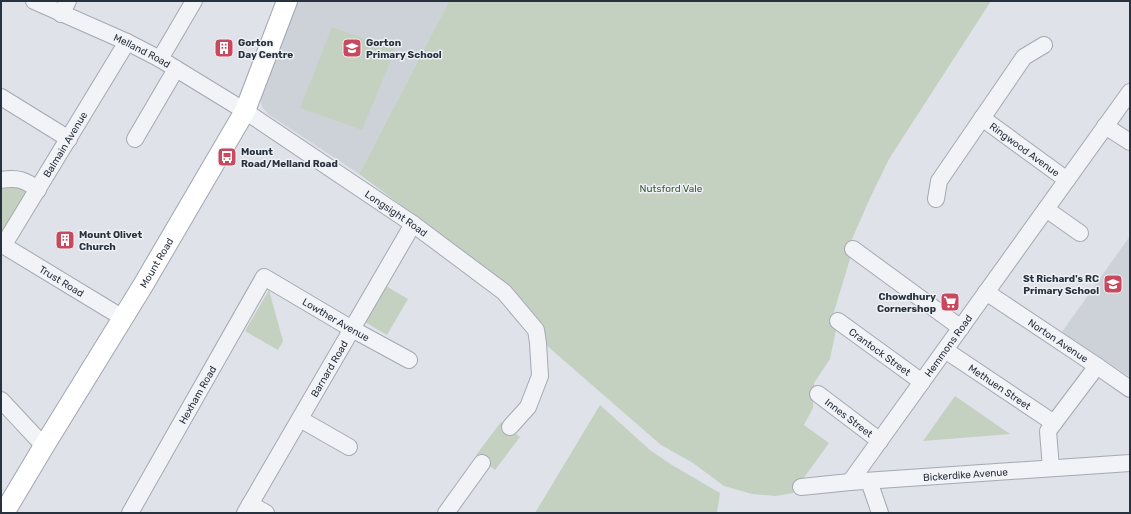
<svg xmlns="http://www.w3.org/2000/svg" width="1131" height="514" font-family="Rubik,sans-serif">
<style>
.built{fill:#cdd2d9}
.green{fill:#c5d1c0}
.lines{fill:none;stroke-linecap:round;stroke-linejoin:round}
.minor-casing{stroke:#a4a9b2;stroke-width:18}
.major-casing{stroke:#9fa7b3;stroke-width:22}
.minor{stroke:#f1f3f6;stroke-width:16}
.major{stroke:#fff;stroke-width:20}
.labels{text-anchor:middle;stroke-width:3;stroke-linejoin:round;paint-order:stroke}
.poi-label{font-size:10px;font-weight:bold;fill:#28313e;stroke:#eef1f5;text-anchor:start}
.street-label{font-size:10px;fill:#28313e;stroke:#eef1f5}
.park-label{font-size:10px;fill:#3d5936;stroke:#eef1f5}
</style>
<rect width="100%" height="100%" fill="#dfe2e8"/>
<g class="built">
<polygon points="296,1 449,1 359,174 268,114 262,107 261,101 262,95"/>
<polygon points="1130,236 1130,377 1062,332"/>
</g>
<g class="green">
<polygon points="449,1 991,1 889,159 870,198 849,246 853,249 833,315 838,321 830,359 814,383 813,408 804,425 829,443 793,493 776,496 752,494 724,486 693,463 661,445 553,351 540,339 502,283 439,233 359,174"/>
<polygon points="332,27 395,50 362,130 300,108"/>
<path d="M10 187H19L26 190C23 206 13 219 2 231L1 230V190L3 189Z"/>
<polygon points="386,286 408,299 387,335 365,322"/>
<polygon points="269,290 283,341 278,350 245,331"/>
<polygon points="955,396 1010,434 923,441"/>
<polygon points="600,405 650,450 672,465 720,493 717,513 535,513"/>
<polygon points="501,422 520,437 495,470 476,455"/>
</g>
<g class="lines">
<g class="minor-casing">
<g id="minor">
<path id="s1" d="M34 1 127 42 160 59 245 111 413 224 504 292 536 330 538 343 540 376 528 407 510 427"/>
<polyline points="61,14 68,1"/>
<polyline points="160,59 194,1"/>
<polyline points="1,97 69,139"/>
<path id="s2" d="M982 118 1067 180"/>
<polyline points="1105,126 1130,142"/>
<polyline points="135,139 176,69"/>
<path d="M1 180C17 177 26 180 38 190"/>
<polyline points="936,199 939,181 1024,57 1044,45"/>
<polyline points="1046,209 1080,233"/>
<path id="s3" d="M1 244 123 318"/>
<path id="s4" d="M3 246 127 42"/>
<polyline points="853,249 961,328"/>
<path id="s5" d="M986 292 1097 366 1130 389"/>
<path id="s6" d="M838 321 922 382"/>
<path id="s7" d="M945 350 1054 423"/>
<path id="s8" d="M818 394 880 441"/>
<polyline points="1,400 44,446"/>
<polyline points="300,419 349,447"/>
<polyline points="1051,468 1048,431 1097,366"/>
<polyline points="869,481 880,513"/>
<path id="s9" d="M850 482 1130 92"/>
<path id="s10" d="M801 487 850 482 1130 463"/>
<polyline points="250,504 266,513"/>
<path id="s11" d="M130 513 264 277 352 329 409 360"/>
<path id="s12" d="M245 513 413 224"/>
<polyline points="446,513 482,463"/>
</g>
</g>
<g class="major-casing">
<g id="major">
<path id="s13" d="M4 513 44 446 142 287 245 111 287 1"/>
</g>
</g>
<use href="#minor" class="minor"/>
<use href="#major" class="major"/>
</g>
<defs>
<g id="building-square" transform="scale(1)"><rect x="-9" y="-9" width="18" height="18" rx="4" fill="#c9485d" stroke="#eef1f5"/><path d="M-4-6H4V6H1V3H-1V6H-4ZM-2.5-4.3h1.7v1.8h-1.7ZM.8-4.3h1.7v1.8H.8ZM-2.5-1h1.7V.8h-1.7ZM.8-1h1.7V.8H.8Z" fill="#fff"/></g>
<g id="school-square" transform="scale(1)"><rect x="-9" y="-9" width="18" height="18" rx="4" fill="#c9485d" stroke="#eef1f5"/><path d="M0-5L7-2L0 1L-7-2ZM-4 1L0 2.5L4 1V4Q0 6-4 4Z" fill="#fff"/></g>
<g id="bus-square" transform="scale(1)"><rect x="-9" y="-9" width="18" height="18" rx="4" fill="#c9485d" stroke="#eef1f5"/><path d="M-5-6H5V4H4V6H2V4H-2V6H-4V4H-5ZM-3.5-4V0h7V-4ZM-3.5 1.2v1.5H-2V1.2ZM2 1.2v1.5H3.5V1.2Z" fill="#fff"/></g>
<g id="supermarket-square" transform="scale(1)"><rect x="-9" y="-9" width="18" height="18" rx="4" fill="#c9485d" stroke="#eef1f5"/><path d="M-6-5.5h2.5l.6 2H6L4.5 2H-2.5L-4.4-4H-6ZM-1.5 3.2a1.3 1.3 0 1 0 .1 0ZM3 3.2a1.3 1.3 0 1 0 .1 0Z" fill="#fff"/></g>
</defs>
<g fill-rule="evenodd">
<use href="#building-square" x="224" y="48"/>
<use href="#school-square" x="352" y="48"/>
<use href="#bus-square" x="227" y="157"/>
<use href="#building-square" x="65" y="240"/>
<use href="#school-square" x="1113" y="284"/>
<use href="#supermarket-square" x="950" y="302"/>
</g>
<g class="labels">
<g class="poi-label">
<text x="238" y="46">Gorton<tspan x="238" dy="12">Day Centre</tspan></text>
<text x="366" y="46">Gorton<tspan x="366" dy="12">Primary School</tspan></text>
<text x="241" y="155">Mount<tspan x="241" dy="12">Road/Melland Road</tspan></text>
<text x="79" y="238">Mount Olivet<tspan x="79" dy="12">Church</tspan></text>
<text x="1099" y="282" text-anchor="end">St Richard's RC<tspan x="1099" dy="12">Primary School</tspan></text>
<text x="936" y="300" text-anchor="end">Chowdhury<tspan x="936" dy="12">Cornershop</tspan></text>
</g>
<g class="street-label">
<text dy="4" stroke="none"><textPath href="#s1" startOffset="119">Melland Road</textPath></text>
<text dy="4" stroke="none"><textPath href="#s4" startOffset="119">Balmain Avenue</textPath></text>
<text dy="4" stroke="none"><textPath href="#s2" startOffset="53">Ringwood Avenue</textPath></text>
<text dy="4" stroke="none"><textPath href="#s1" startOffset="421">Longsight Road</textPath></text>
<text dy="4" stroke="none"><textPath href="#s13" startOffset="293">Mount Road</textPath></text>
<text dy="4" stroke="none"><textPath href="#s3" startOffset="71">Trust Road</textPath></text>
<text dy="4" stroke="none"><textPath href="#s11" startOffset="355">Lowther Avenue</textPath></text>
<text dy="4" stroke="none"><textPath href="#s5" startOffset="87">Norton Avenue</textPath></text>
<text dy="4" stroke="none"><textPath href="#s9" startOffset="168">Hemmons Road</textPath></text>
<text dy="4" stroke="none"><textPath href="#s6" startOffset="52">Crantock Street</textPath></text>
<text dy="4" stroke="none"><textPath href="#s12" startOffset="167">Barnard Road</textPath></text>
<text dy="4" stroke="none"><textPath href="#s7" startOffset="66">Methuen Street</textPath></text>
<text dy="4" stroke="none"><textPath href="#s11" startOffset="136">Hexham Road</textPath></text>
<text dy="4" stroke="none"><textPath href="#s8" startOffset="39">Innes Street</textPath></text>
<text dy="4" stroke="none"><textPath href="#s10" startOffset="165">Bickerdike Avenue</textPath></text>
</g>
<g class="park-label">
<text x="671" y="192">Nutsford Vale</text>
</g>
</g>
<rect width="1131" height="514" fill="none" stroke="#28313e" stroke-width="4"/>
</svg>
